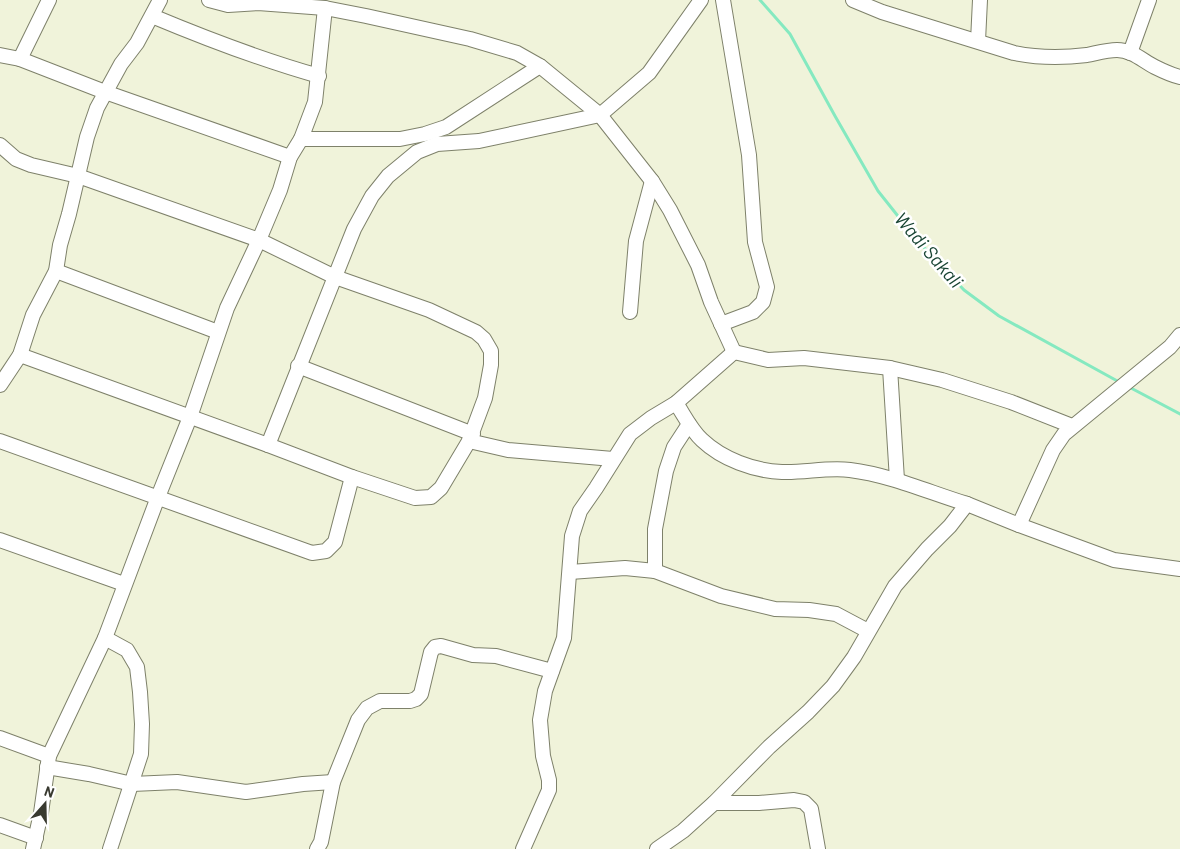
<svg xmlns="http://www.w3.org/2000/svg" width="1180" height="849" font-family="Barlow,sans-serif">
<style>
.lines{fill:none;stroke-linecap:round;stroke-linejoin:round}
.stream{stroke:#85e9c0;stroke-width:3}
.minor-casing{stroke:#7e816a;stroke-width:16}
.minor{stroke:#fff;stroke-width:14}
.labels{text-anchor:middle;stroke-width:5;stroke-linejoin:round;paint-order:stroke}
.water-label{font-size:19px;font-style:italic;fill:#194534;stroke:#fff}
</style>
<rect width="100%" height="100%" fill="#f0f3da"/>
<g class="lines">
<g class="stream">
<polyline points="760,0 790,34 835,116 878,191 917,240 964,290 999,316 1121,383"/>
<polyline points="1129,387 1180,414"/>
</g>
<g class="minor-casing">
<g id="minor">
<polyline points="209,0 228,5 258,3 325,8 366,16 470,39 517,53 540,66 600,115 652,181 670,210 698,265 711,302 734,352"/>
<path d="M853 0 882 12 1014 53C1038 58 1063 58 1087 55 1097 53 1107 50 1117 50 1132 50 1143 61 1155 67 1163 71 1172 75 1180 77"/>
<path d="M152 16C207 39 262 60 319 76"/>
<polyline points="978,41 980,0"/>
<polyline points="1130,53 1149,0"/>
<polyline points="0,55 20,59 105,92 290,157"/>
<polyline points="20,59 49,0"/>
<polyline points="301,139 400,139 425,134 446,127 540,66"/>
<polyline points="0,145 16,159 31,165 78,176 259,240 335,277 429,310 476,332 484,339 491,351 491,365 485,398 469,441 441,488 431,497 415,498 352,477 268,445 20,355"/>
<polyline points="56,271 218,332"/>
<polyline points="630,312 636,241 652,181"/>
<polyline points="721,324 753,312 763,302 767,287 755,242 749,155 723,0"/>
<polyline points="734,352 768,360 804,358 890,368 942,380 1011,402 1072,426"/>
<polyline points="298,366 473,434"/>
<polyline points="890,368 897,480"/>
<polyline points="0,385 20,355 33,315 56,271 60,245 69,214 87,137 97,108 121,64 137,43 160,0"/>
<path d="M676 403C684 415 691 430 702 440 722 459 754 471 782 472 804 473 828 467 850 470 890 475 928 492 967 504"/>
<polyline points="0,441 312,553 326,551 335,542 352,477"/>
<polyline points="469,441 508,450 613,459"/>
<polyline points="268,445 354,229 372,196 388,176 417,152 437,144 479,141 600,115 649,73 701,0"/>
<polyline points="1019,525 1114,560 1180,569"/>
<polyline points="0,540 124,584"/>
<polyline points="655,571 655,529 666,471 674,447 689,424"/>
<polyline points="570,572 625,568 655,571 721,596 775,609 809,610 836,614 868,631"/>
<polyline points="105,638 127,650 137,667 140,692 142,724 141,754 110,849"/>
<polyline points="0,738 49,756"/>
<polyline points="47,767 89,774 132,784 177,782 246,792 303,784 333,782"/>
<polyline points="714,803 759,803 794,800 804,802 811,809 818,849"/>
<polyline points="0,825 36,838"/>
<polyline points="33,849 41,813 49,756 105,638 158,497 190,417 227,308 259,240 280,190 290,157 301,139 315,102 325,8"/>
<polyline points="317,849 321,842 333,782 358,720 367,708 380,701 410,701 416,699 421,694 431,652 435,647 441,646 473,655 496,656 552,671"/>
<polyline points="523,849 549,790 549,780 543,756 540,720 545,691 564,638 572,536 580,511 596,488 630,434 651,418 676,403 734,352"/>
<polyline points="657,849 683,831 714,803 769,747 808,712 833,686 854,657 895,586 927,549 950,526 967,504 1019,525 1053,450 1064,434 1170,347 1180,335"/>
</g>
</g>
<use href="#minor" class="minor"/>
</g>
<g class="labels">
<g class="water-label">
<text transform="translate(929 250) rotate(49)" y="7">Wadi Sakali</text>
</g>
</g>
<g transform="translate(45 804) rotate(20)" stroke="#ffffff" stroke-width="4" paint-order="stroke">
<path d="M0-4L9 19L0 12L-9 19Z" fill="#38392f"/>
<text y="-8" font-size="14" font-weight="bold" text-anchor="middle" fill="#38392f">N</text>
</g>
</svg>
